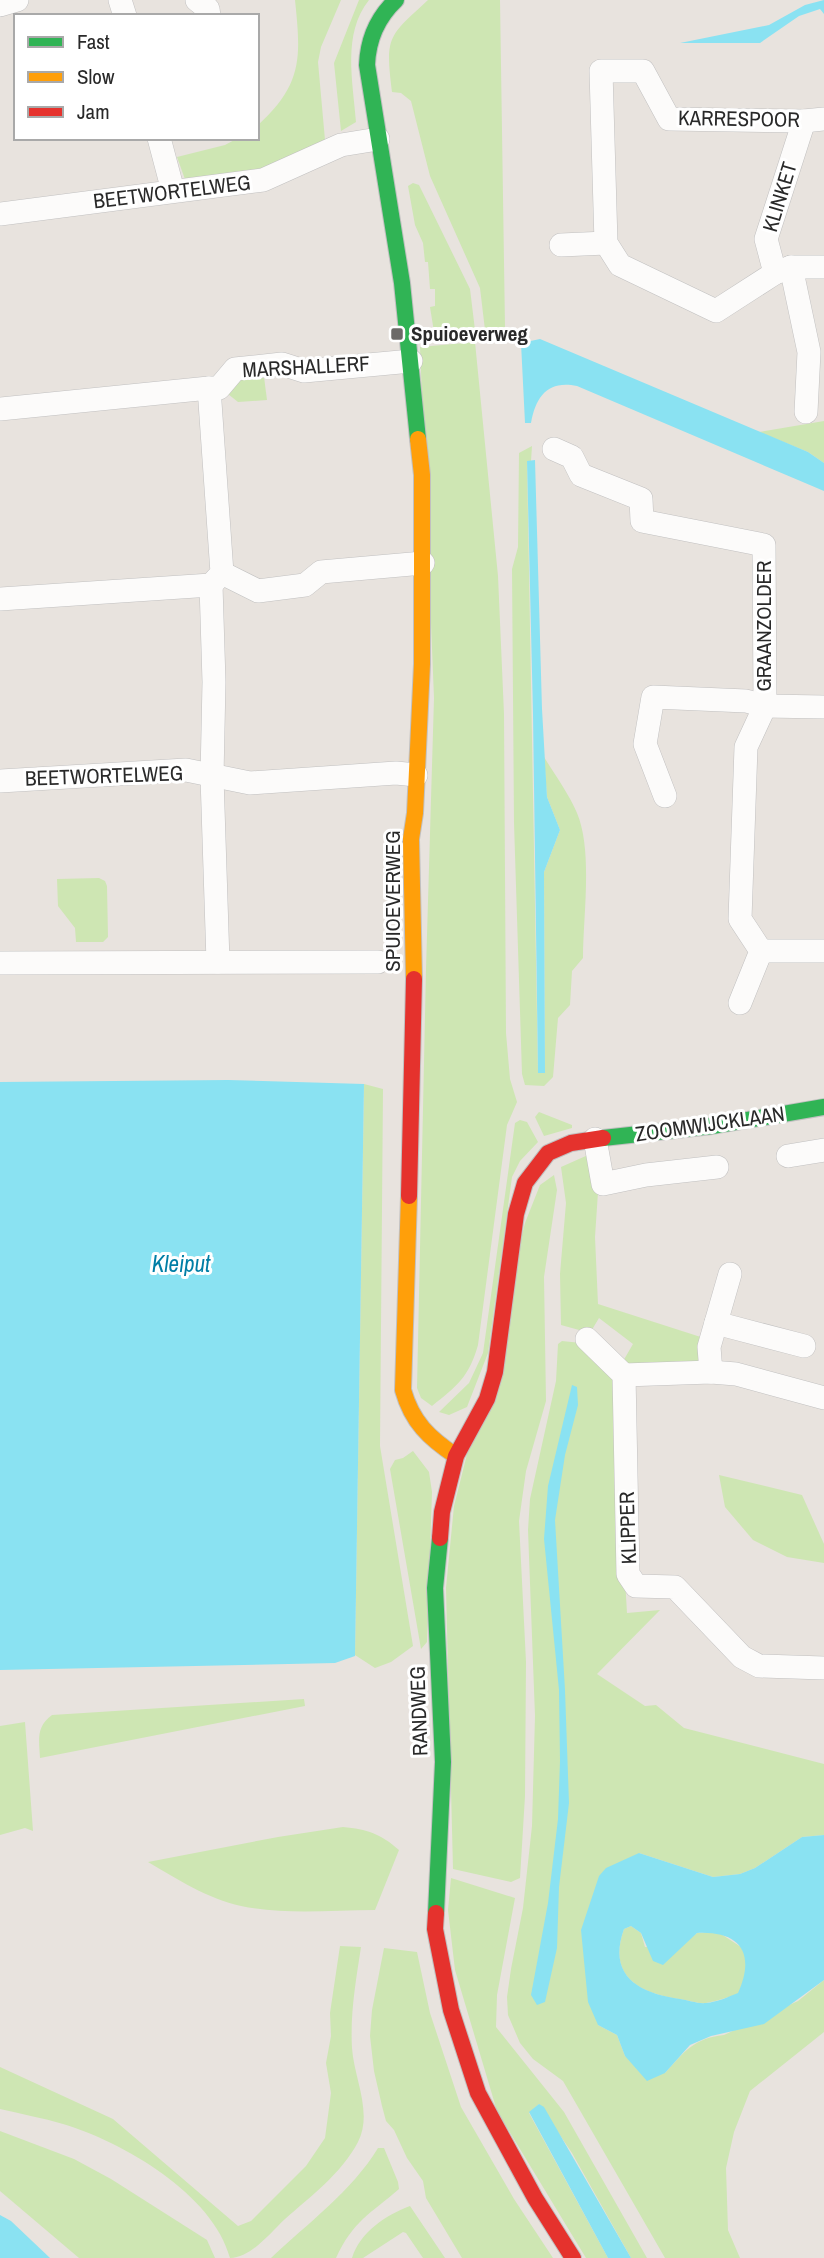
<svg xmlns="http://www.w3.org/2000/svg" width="824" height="2258" font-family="'Archivo Narrow',sans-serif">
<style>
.green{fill:#cee6b3}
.water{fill:#8ae2f2;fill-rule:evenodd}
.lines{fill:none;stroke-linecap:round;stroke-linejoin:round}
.street-casing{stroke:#c1c0c0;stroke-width:24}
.fast-casing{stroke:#c1c0c0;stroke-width:18}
.slow-casing{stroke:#c1c0c0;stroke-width:18}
.jam-casing{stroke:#c1c0c0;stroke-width:18}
.street{stroke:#fcfbfa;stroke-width:23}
.fast{stroke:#30b455;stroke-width:16}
.slow{stroke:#ff9f0a;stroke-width:16}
.jam{stroke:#e5322d;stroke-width:16}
.poi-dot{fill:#6c6a68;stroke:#fff;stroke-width:2.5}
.labels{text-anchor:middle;stroke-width:6;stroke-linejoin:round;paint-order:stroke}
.street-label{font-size:21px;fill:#292929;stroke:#fff}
.poi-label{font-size:21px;font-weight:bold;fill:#292929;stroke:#fff;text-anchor:start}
.water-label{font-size:23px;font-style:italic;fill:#007ea6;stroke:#fff}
</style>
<rect width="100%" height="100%" fill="#e8e3de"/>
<g class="green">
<path d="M295 0H341L321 47 318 62 325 140 282 164 187 185 177 157 225 145 238 138H257V126C303 84 301 58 295 0Z"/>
<path d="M359 0H369C342 34 353 81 356 122L341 131 334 63Z"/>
<path d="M428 0H500L505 327 485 330 480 288 430 176 411 101 401 93 392 92C385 36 388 37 428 0Z"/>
<polygon points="413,183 419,185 470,289 475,330 436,334 434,332 430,307 435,306 435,289 430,289 428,262 425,262 423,243 415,225 408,186"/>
<path d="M475 342 498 576 504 714 506 1033 510 1079 517 1102 507 1125 478 1345C469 1377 457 1386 432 1406L421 1398 417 1388 426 969 434 698 420 347Z"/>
<polygon points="263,369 267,400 238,402 223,390 235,373"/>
<polygon points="824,421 824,463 808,452 759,432"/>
<path d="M532 446 531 461H527L538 1073H545L544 872 560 830 547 797 544 757C555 775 569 794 577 813 593 851 583 917 583 958L572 971 570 1005 558 1018 553 1077 544 1086 525 1085 522 1074 514 823 512 569 518 547 519 453Z"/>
<polygon points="99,878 105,881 107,886 108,937 103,942 76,942 75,928 58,906 57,879"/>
<polygon points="364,1084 383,1089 380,1446 413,1646 391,1662 375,1668 355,1655"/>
<polygon points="539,1112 572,1125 572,1128 544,1136 535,1117"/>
<polygon points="520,1120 527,1122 538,1142 520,1161 512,1177 488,1353 467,1407 449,1415 439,1412 469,1383 483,1353 515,1123"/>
<polygon points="588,1155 598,1192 595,1237 598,1304 710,1340 703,1366 629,1368 622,1363 633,1344 599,1318 590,1333 561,1325 560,1274 566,1203 561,1167"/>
<polygon points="554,1175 557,1190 544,1277 546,1401 526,1471 519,1521 526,1662 525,1796 520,1878 511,1882 453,1869 446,1588 454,1506 525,1223 540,1185"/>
<path d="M562 1341 581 1343 613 1371 627 1613 660 1610 597 1674 645 1706 656 1705 684 1728 824 1764V1835L802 1837 755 1868 740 1874 713 1877 639 1853 598 2025 617 2035 625 2056 665 2073C684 2052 694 2038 724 2035L798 2001 824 1980V2032L750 2091 734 2132 726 2168 728 2230 740 2258H665L563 2081 533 2059 520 2043 508 2015 507 1997 511 1969 523 1908 532 1826 535 1716 528 1530 530 1499 556 1381 558 1344Z"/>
<polygon points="413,1451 429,1472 432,1492 427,1642 421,1649 390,1469 395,1460 403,1458"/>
<polygon points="719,1475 802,1495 824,1544 824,1563 787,1557 753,1540 725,1507"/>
<path d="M304 1699 305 1706 40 1758C39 1739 36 1727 52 1715Z"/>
<polygon points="25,1722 33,1831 25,1828 0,1835 0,1726"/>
<path d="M343 1827C367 1829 381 1834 399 1850L375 1910C331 1910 284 1915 241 1906 208 1899 177 1879 148 1862L278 1837Z"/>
<polygon points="451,1878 515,1898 497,1995 496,2027 564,2112 647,2258 631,2258 572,2153 539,2104 529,2113 608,2258 586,2258 497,2111 455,1970 448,1910"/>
<path d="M631 1926 641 1933 645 1947 681 1946 697 1933 718 1932 741 1947 747 1958 745 1978 738 1994C728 1997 717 2001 706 2003 698 2004 688 2000 679 1999 639 1993 607 1976 624 1929Z"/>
<path d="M340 1946 361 1947C356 1980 350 2014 352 2048 354 2078 373 2113 358 2142 341 2174 311 2196 285 2219 270 2233 251 2258 230 2258 213 2194 123 2142 63 2124 43 2118 21 2114 0 2109V2067L113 2119 238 2226 251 2221 306 2166 325 2138 331 2093 326 2063 331 2036 330 2013Z"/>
<polygon points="384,1948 417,1952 430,2013 461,2107 514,2199 553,2258 462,2258 426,2198 423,2181 407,2158 394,2130 386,2121 382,2106 374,2071 370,2036 372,2010"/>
<polygon points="0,2131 74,2159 111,2179 207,2240 215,2258 79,2258 0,2191"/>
<path d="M378 2148H384L398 2182 399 2189C370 2214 353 2221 336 2258H271C308 2223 352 2191 378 2148Z"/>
<path d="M410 2206 445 2258H423L406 2233 403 2232 363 2258H352C360 2232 386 2215 410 2206Z"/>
</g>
<g class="water">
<polygon points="824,0 824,14 820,9 799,16 760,43 680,43 769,25 805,5"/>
<path d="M540 339 808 452 824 463V491L577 386C548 380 536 396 531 423H525L521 343Z"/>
<polygon points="535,460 542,709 547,797 560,830 544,872 545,1073 538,1073 533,714 527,461"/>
<polygon points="228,1080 364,1084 355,1656 335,1663 0,1670 0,1082"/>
<polygon points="572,1385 577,1387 578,1405 565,1455 555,1520 565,1690 569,1803 559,1887 557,1948 545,2002 537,2005 531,1995 548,1903 558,1819 560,1761 559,1690 544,1539 548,1486"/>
<path d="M824 1835V1980L764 2024 711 2036 690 2045 665 2073 647 2081 625 2056 617 2035 598 2025 588 2002 581 1930 599 1876 606 1868 639 1853 713 1877 740 1874 755 1868 802 1837ZM631 1926 641 1933 653 1961 663 1965 697 1933C740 1931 756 1953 738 1993 728 1997 717 2002 706 2003 698 2004 688 2000 680 1999 639 1993 607 1976 624 1929Z"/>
<polygon points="539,2104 544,2107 631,2258 608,2258 529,2112"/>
<polygon points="0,2215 11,2221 50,2258 0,2258"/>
</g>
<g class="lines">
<g class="street-casing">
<g id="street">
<polyline points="120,0 125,16"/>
<polyline points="197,0 208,9 209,16"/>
<polyline points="0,5 17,0"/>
<polyline points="824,119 804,121 669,119 643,71 601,71 606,243 620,265 716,311 775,273 791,267 824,267"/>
<polyline points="159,138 173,191"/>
<polyline points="0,214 263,180 341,145 378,139"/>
<polyline points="561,245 606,243"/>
<polyline points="791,267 809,352 806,412"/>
<polyline points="775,273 766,239 804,121"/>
<polyline points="209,388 219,388 235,369 282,364 304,371 411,361"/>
<polyline points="0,409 209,388 222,573 211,585 0,599"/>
<polyline points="554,449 572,457 581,475 641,499 642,521 764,545 765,706 746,747 740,919 761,951 740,1003"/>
<polyline points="222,573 258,591 305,585 321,572 423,563"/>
<polyline points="211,585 214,682 212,777 218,962"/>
<polyline points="0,781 186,770 250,783 396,773 416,775"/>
<polyline points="665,796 645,744 653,697 746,701 765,706 824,707"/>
<polyline points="761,951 824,951"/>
<polyline points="0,963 378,962"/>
<polyline points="595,1139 603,1184 646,1175 717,1167"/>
<polyline points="788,1156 824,1150"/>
<polyline points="716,1323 804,1346"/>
<polyline points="587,1339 624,1375 628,1574 636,1586 675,1587 742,1657 759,1666 824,1668"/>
<polyline points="711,1372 709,1347 730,1274"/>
<polyline points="624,1375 711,1372 736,1374 824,1398"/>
</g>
</g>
<g class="fast-casing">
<g id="fast">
<path d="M396 0C377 18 368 39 367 65L402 283 418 439"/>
<polyline points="603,1138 712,1126 824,1107"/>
<polyline points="436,1913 443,1762 435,1588 440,1538"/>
</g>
</g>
<g class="slow-casing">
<g id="slow">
<polyline points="414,979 411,839 415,813 422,664 422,475 418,439"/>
<path d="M409 1196 403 1390C412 1422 429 1438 456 1456"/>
</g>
</g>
<g class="jam-casing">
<g id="jam">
<polyline points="409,1196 414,979"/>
<polyline points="440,1538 442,1512 456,1456 487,1399 495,1372 516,1214 525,1183 548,1153 571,1143 603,1138"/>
<polyline points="436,1913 435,1929 451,2010 478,2093 535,2198 573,2258"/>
</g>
</g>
<use href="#street" class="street"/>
<use href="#fast" class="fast"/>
<use href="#slow" class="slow"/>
<use href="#jam" class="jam"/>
</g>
<rect class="poi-dot" x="390" y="327" width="14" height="14" rx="3.5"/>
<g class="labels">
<g class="street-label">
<text transform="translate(739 119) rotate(1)" y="7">KARRESPOOR</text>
<text transform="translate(172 192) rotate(-7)" y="7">BEETWORTELWEG</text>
<text transform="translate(780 197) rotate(-73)" y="7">KLINKET</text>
<text transform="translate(306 367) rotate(-3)" y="7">MARSHALLERF</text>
<text transform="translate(764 626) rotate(-90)" y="7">GRAANZOLDER</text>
<text transform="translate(104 776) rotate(-2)" y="7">BEETWORTELWEG</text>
<text transform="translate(393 901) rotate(-90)" y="7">SPUIOEVERWEG</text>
<text transform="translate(710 1124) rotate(-8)" y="7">ZOOMWIJCKLAAN</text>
<text transform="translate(628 1528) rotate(-92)" y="7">KLIPPER</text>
<text transform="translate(419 1711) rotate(-92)" y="7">RANDWEG</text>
</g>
<g class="poi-label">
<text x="411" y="341">Spuioeverweg</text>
</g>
<g class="water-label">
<text x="181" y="1272">Kleiput</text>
</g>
</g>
<rect x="14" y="14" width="245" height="126" fill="#ffffff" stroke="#a9a9a9" stroke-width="2"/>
<rect x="28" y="37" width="35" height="10" fill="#30b455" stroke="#a9a9a9" stroke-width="2"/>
<text x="77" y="49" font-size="21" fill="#292929">Fast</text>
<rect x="28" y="72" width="35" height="10" fill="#ff9f0a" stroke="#a9a9a9" stroke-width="2"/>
<text x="77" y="84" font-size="21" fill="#292929">Slow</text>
<rect x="28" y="107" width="35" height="10" fill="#e5322d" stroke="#a9a9a9" stroke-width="2"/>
<text x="77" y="119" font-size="21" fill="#292929">Jam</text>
</svg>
